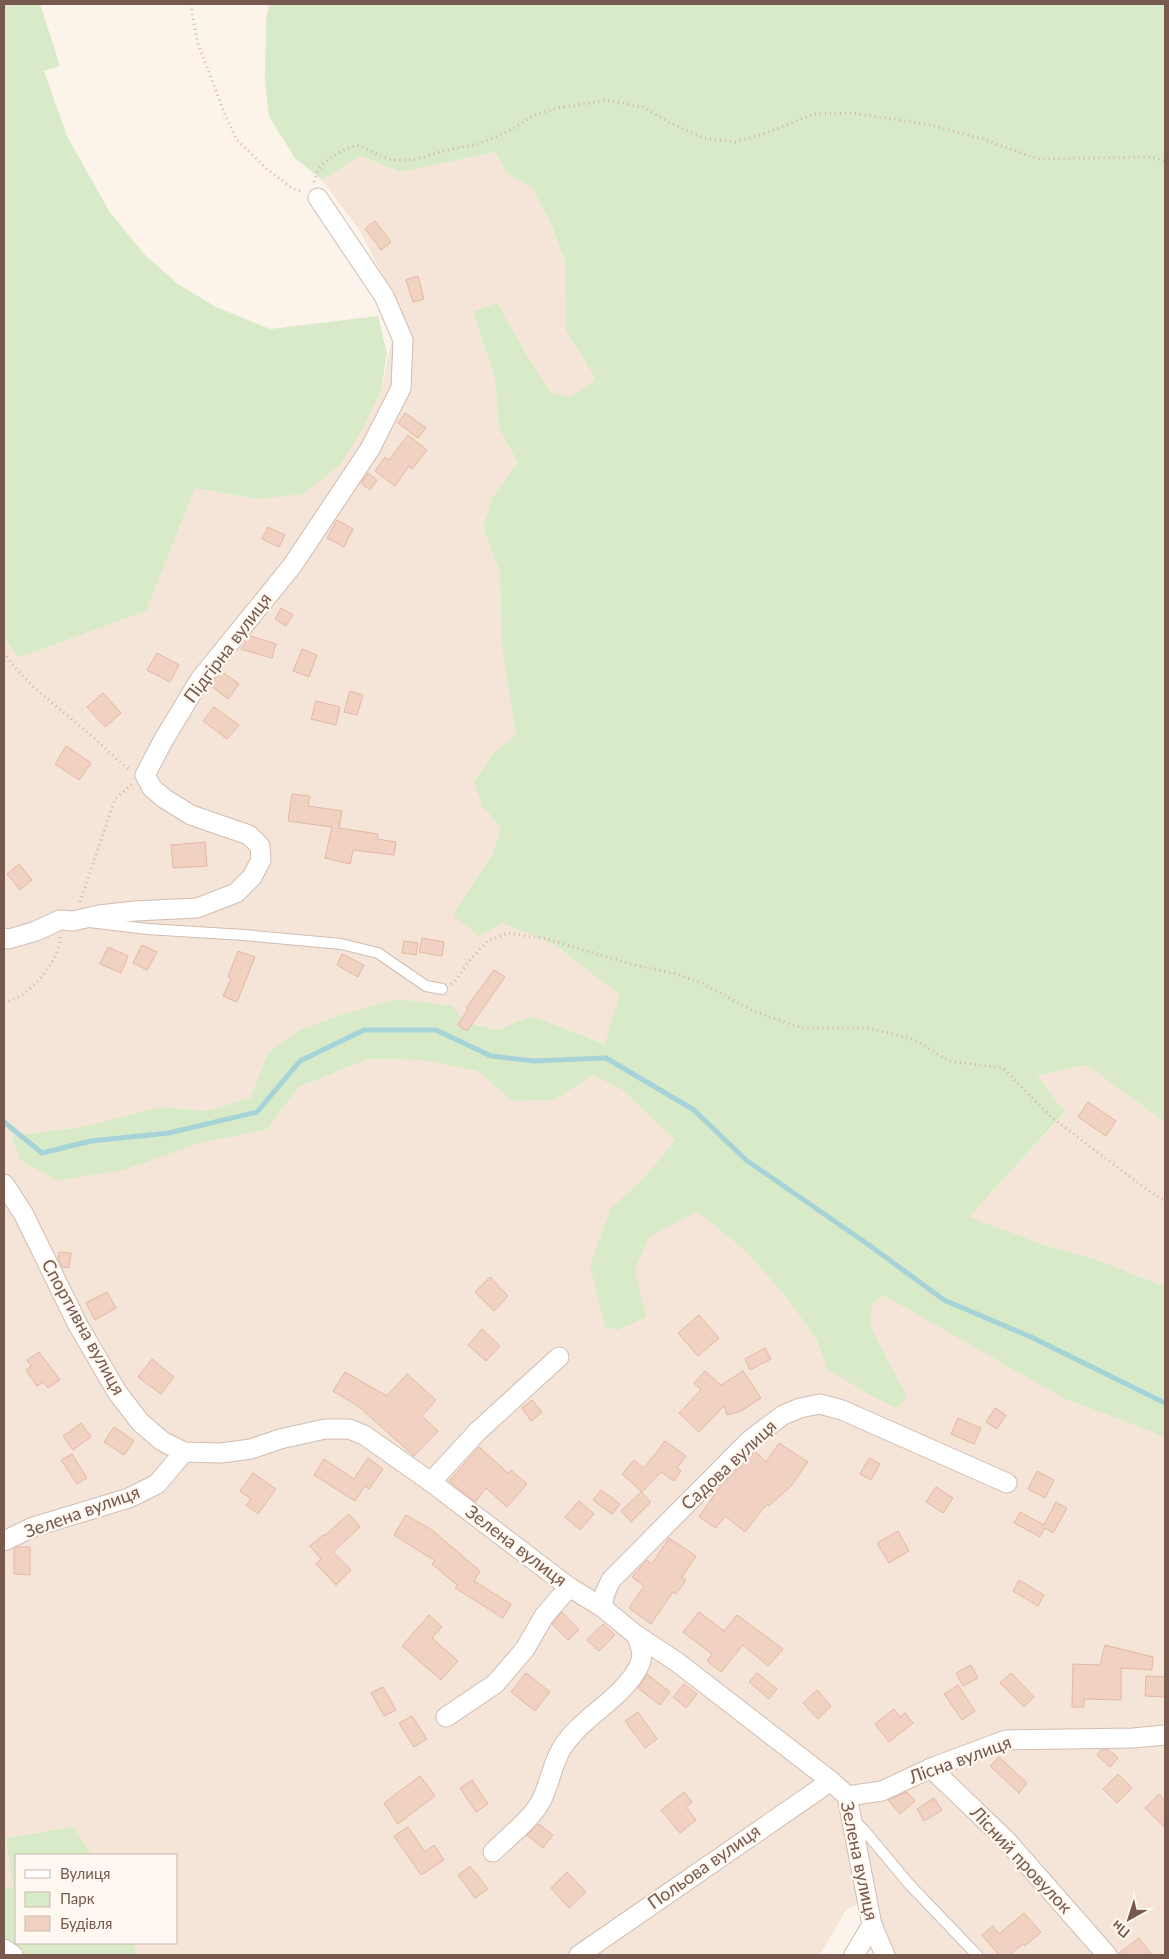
<svg xmlns="http://www.w3.org/2000/svg" width="1169" height="1959" font-family="Lato,sans-serif">
<style>
.residential{fill:#f4e5d8}
.green{fill:#d8eac8}
.lines{fill:none;stroke-linecap:round;stroke-linejoin:round}
.stream{stroke:#a5d3d8;stroke-width:5}
.building{fill:#f1d2c2;stroke:#e4b7a3}
.service-casing{stroke:#d1bdb2;stroke-width:12}
.minor-casing{stroke:#d1bdb2;stroke-width:21}
.path{stroke:#d7b5a4;stroke-width:3;stroke-dasharray:1 4;stroke-linecap:butt}
.service{stroke:#fff;stroke-width:10}
.minor{stroke:#fff;stroke-width:19}
.labels{text-anchor:middle;stroke-width:4.5;stroke-linejoin:round;paint-order:stroke}
.street-label{font-size:18px;fill:#77594d;stroke:#fff8f1}
</style>
<rect width="100%" height="100%" fill="#fcf4ea"/>
<g class="residential">
<polygon points="496,152 506,173 532,188 550,222 565,262 566,330 596,380 569,398 550,392 527,356 473,312 495,379 499,428 518,463 493,496 483,528 500,572 501,639 516,736 495,751 483,807 501,828 492,855 453,915 502,923 554,944 621,995 606,1044 532,1016 497,1030 397,999 343,1014 300,1030 269,1051 250,1098 206,1111 160,1107 82,1127 11,1136 20,1160 198,1144 268,1129 298,1087 368,1059 422,1060 477,1071 512,1101 554,1100 593,1075 624,1091 675,1140 644,1178 611,1208 646,1317 635,1270 649,1236 697,1212 747,1252 790,1302 817,1341 828,1370 866,1393 896,1408 907,1397 871,1327 872,1304 883,1295 1063,1398 1165,1437 1165,1955 891,1955 862,1901 846,1910 820,1955 137,1955 132,1943 176,1943 176,1855 92,1855 74,1827 6,1838 13,1888 4,1888 4,636 18,658 146,611 195,488 256,499 341,463 366,423 381,390 399,307 360,231 322,180 360,156 401,172"/>
<polygon points="1086,1065 1165,1122 1165,1287 1095,1259 1047,1246 968,1218 1065,1113 1036,1076"/>
</g>
<g class="green">
<polygon points="4,4 40,4 60,66 44,71 67,136 109,211 145,255 178,284 216,307 270,329 378,316 387,354 381,390 366,423 341,464 303,494 256,499 195,488 146,611 18,658 4,636"/>
<polygon points="269,4 1165,4 1165,1122 1086,1065 1037,1076 1065,1112 969,1217 1047,1246 1095,1259 1165,1287 1165,1437 1063,1398 883,1295 872,1304 871,1327 907,1397 896,1408 866,1393 828,1370 817,1341 790,1302 747,1252 697,1212 649,1237 635,1270 646,1317 618,1330 605,1327 590,1265 611,1208 644,1178 675,1140 624,1091 593,1075 554,1100 512,1101 477,1071 422,1060 368,1059 298,1087 268,1129 197,1144 120,1171 57,1180 20,1160 11,1136 82,1127 160,1107 206,1111 250,1098 269,1051 300,1030 343,1014 397,999 452,1006 464,1021 497,1030 532,1016 605,1044 620,995 554,944 502,923 479,936 453,915 492,855 501,828 483,807 474,782 495,751 516,735 501,639 500,572 483,528 493,496 518,463 499,428 495,379 473,312 497,303 527,356 550,392 569,397 596,380 566,330 565,261 550,222 532,188 506,173 496,152 401,172 360,156 322,180 295,158 269,117 265,80 266,20"/>
<polygon points="74,1827 92,1855 16,1855 16,1943 132,1943 137,1955 25,1955 4,1940 4,1888 13,1887 6,1838"/>
</g>
<g class="lines">
<polyline class="stream" points="4,1122 42,1153 91,1141 169,1133 257,1112 300,1061 364,1030 436,1030 491,1056 534,1061 606,1058 694,1110 746,1160 869,1245 944,1300 1031,1337 1165,1403"/>
</g>
<g class="building">
<polygon points="375,221 391,242 381,250 365,229"/>
<polygon points="418,276 424,299 413,302 406,280"/>
<polygon points="405,413 426,428 418,438 398,423"/>
<polygon points="408,435 427,450 412,469 409,466 395,486 375,471 385,457 389,460"/>
<polygon points="368,473 377,480 370,490 361,483"/>
<polygon points="337,520 353,529 344,547 327,538"/>
<polygon points="268,527 285,535 279,547 262,539"/>
<polygon points="281,608 293,615 286,626 275,619"/>
<polygon points="250,636 276,644 272,658 241,649"/>
<polygon points="302,649 317,655 309,677 293,671"/>
<polygon points="157,653 179,665 170,682 147,670"/>
<polygon points="221,671 239,684 228,699 210,685"/>
<polygon points="350,691 363,695 357,715 344,712"/>
<polygon points="103,693 121,713 105,727 87,707"/>
<polygon points="316,701 340,707 336,725 311,719"/>
<polygon points="214,707 239,725 227,739 203,721"/>
<polygon points="66,746 91,763 79,780 55,764"/>
<polygon points="292,794 310,796 308,806 342,811 339,828 378,834 377,839 396,842 394,855 353,850 350,864 325,858 332,827 288,821"/>
<polygon points="205,842 207,866 173,868 171,845"/>
<polygon points="19,864 32,880 20,890 7,874"/>
<polygon points="422,938 444,942 442,956 419,952"/>
<polygon points="404,941 418,943 416,955 402,953"/>
<polygon points="142,945 157,952 147,970 133,963"/>
<polygon points="108,947 128,956 121,973 100,964"/>
<polygon points="238,951 255,957 237,1002 223,996 231,979 228,977"/>
<polygon points="342,954 364,965 358,977 337,965"/>
<polygon points="494,970 505,977 467,1031 458,1025 468,1009 466,1008"/>
<polygon points="1088,1102 1116,1121 1106,1136 1078,1117"/>
<polygon points="59,1252 71,1253 69,1268 62,1267 58,1259"/>
<polygon points="490,1277 508,1296 494,1311 475,1292"/>
<polygon points="107,1292 116,1308 95,1320 86,1303"/>
<polygon points="699,1315 719,1338 698,1356 678,1333"/>
<polygon points="482,1329 500,1346 486,1361 468,1345"/>
<polygon points="765,1348 771,1359 750,1370 745,1359"/>
<polygon points="39,1352 60,1380 48,1388 43,1382 37,1386 26,1370 31,1366 27,1360"/>
<polygon points="152,1359 174,1377 161,1394 138,1377"/>
<polygon points="705,1371 721,1385 743,1371 761,1398 741,1411 727,1415 724,1406 699,1432 679,1413 701,1390 694,1383"/>
<polygon points="345,1372 387,1396 407,1374 436,1400 422,1416 438,1431 414,1456 358,1406 333,1391"/>
<polygon points="532,1400 542,1412 531,1421 522,1408"/>
<polygon points="995,1408 1006,1415 997,1429 986,1422"/>
<polygon points="958,1418 981,1428 974,1444 951,1434"/>
<polygon points="81,1423 91,1437 73,1450 63,1436"/>
<polygon points="114,1427 134,1441 124,1455 104,1442"/>
<polygon points="665,1441 686,1456 677,1468 681,1471 674,1481 661,1472 642,1492 622,1474 634,1460 644,1468"/>
<polygon points="779,1443 808,1462 791,1486 769,1506 767,1504 745,1532 725,1516 716,1528 699,1517 719,1488 755,1451 766,1462"/>
<polygon points="479,1447 508,1473 511,1470 527,1484 507,1507 486,1488 475,1502 449,1481"/>
<polygon points="72,1454 87,1478 77,1484 61,1460"/>
<polygon points="368,1458 383,1469 369,1489 365,1486 355,1501 314,1475 324,1459 354,1479"/>
<polygon points="869,1458 880,1464 871,1480 860,1474"/>
<polygon points="1037,1471 1054,1480 1045,1498 1028,1489"/>
<polygon points="253,1473 276,1489 258,1514 246,1505 251,1499 240,1491"/>
<polygon points="936,1487 953,1498 943,1513 926,1502"/>
<polygon points="601,1490 620,1504 612,1514 593,1500"/>
<polygon points="641,1492 651,1502 631,1522 621,1511"/>
<polygon points="579,1501 594,1514 580,1530 565,1517"/>
<polygon points="1056,1502 1067,1508 1053,1533 1045,1528 1040,1537 1014,1523 1020,1512 1044,1525"/>
<polygon points="349,1514 360,1527 333,1552 351,1570 336,1585 316,1564 321,1559 310,1546 323,1535 324,1536"/>
<polygon points="406,1515 432,1530 480,1571 474,1581 511,1604 503,1618 455,1588 457,1585 432,1564 435,1561 394,1535"/>
<polygon points="898,1531 909,1551 889,1563 877,1543"/>
<polygon points="669,1538 696,1556 682,1577 686,1580 676,1594 673,1592 651,1624 629,1608 644,1586 632,1577 647,1560 652,1564"/>
<polygon points="18,1547 30,1547 30,1575 14,1574 14,1549"/>
<polygon points="1019,1580 1044,1595 1038,1606 1013,1591"/>
<polygon points="562,1612 579,1630 568,1640 552,1624"/>
<polygon points="699,1612 724,1631 737,1615 783,1649 768,1666 743,1645 721,1672 707,1661 712,1654 683,1632"/>
<polygon points="429,1615 442,1627 432,1638 458,1661 441,1680 402,1646"/>
<polygon points="603,1624 615,1635 599,1651 587,1640"/>
<polygon points="1105,1645 1153,1657 1152,1670 1121,1668 1121,1700 1084,1699 1084,1707 1072,1707 1073,1664 1100,1665"/>
<polygon points="971,1665 978,1678 963,1686 956,1673"/>
<polygon points="526,1673 550,1692 535,1711 511,1692"/>
<polygon points="757,1673 777,1689 769,1699 749,1682"/>
<polygon points="1011,1673 1034,1697 1024,1707 1000,1683"/>
<polygon points="647,1674 670,1692 660,1705 638,1688"/>
<polygon points="1146,1676 1165,1677 1165,1697 1145,1696"/>
<polygon points="684,1684 697,1694 686,1708 673,1697"/>
<polygon points="958,1685 975,1711 962,1720 944,1694"/>
<polygon points="383,1687 396,1710 384,1716 371,1693"/>
<polygon points="817,1690 831,1706 818,1719 803,1703"/>
<polygon points="894,1709 900,1717 905,1713 913,1723 889,1742 875,1724"/>
<polygon points="638,1712 657,1739 645,1748 625,1721"/>
<polygon points="412,1716 427,1739 414,1747 399,1723"/>
<polygon points="1101,1750 1109,1750 1118,1758 1110,1767 1097,1755"/>
<polygon points="999,1757 1027,1783 1019,1793 990,1766"/>
<polygon points="1118,1774 1132,1788 1117,1803 1103,1789"/>
<polygon points="420,1776 435,1796 398,1824 384,1803"/>
<polygon points="472,1780 488,1804 476,1812 460,1788"/>
<polygon points="684,1792 692,1802 686,1807 696,1820 680,1833 661,1810"/>
<polygon points="907,1792 915,1801 900,1814 888,1800"/>
<polygon points="1159,1794 1165,1801 1165,1828 1145,1808"/>
<polygon points="934,1798 942,1810 924,1821 917,1809"/>
<polygon points="539,1824 553,1835 543,1848 527,1835"/>
<polygon points="408,1827 425,1852 434,1845 444,1860 421,1875 394,1836"/>
<polygon points="470,1866 488,1889 475,1898 458,1875"/>
<polygon points="567,1872 586,1892 569,1908 551,1888"/>
<polygon points="1024,1913 1041,1932 1025,1946 1023,1944 1009,1955 999,1955 982,1935 993,1926 999,1934"/>
<polygon points="1139,1938 1152,1955 1118,1955 1118,1954"/>
</g>
<g class="lines">
<g class="service-casing">
<g id="service">
<polyline points="89,922 147,929 244,935 341,944 378,953 426,986 442,989"/>
<polyline points="854,1821 864,1830 909,1884 977,1955"/>
</g>
</g>
<g class="minor-casing">
<g id="minor">
<polyline points="4,938 9,939 36,931 60,920 73,921 99,915 135,911 197,908 236,893 252,877 261,860 260,846 249,835 191,815 165,799 152,788 145,775 164,739 201,678 292,566 370,449 401,388 403,340 384,296 318,198"/>
<polyline points="4,1184 23,1213 78,1325 117,1392 140,1422 162,1441 184,1452 221,1453 251,1449 280,1439 325,1429 349,1429 364,1435 431,1482 569,1587 602,1607 636,1635 677,1662 831,1781 847,1796 872,1925 885,1955"/>
<polyline points="431,1482 478,1431 559,1357"/>
<polyline points="4,1541 33,1527 129,1498 157,1484 184,1452"/>
<polyline points="602,1607 605,1593 611,1580 750,1440 783,1415 800,1408 820,1404 842,1410 1007,1483"/>
<polyline points="446,1717 495,1684 525,1649 544,1616 569,1587"/>
<polyline points="931,1768 1006,1840 1107,1955"/>
<polyline points="847,1796 882,1791 931,1768 1006,1740 1133,1738 1165,1735"/>
<path d="M493 1852C508 1837 534 1817 542 1799 550 1783 552 1764 562 1748 581 1717 620 1701 638 1668 645 1656 641 1646 636 1635"/>
<polyline points="4,1949 13,1955"/>
<polyline points="579,1955 831,1781"/>
<polyline points="854,1955 872,1925"/>
</g>
</g>
<g class="path">
<polyline points="191,4 197,41 226,117 237,140 267,169 293,189 303,192"/>
<path d="M314 182C318 161 338 152 357 145L391 160H412L451 149 476 145 511 130 532 116 557 108 607 100 643 107 668 122 704 138 735 142 763 134 814 114 851 113 927 124 983 139 1038 159 1151 157 1165 161"/>
<path d="M4 652C21 681 61 709 87 732 102 745 115 758 130 770"/>
<polyline points="80,902 115,799 132,784"/>
<polyline points="451,984 455,981 470,960 487,941 508,933 547,939 630,964 676,974 702,983 753,1011 802,1028 869,1028 915,1040 949,1061 1003,1068 1051,1117 1149,1191 1165,1201"/>
<path d="M4 1003C10 1001 16 998 22 995 39 983 60 958 60 937"/>
</g>
<use href="#service" class="service"/>
<use href="#minor" class="minor"/>
</g>
<g class="labels">
<g class="street-label">
<text transform="translate(228 648) rotate(-53)" y="6">Підгірна вулиця</text>
<text transform="translate(83 1327) rotate(61)" y="6">Спортивна вулиця</text>
<text transform="translate(729 1465) rotate(-43)" y="6">Садова вулиця</text>
<text transform="translate(82 1512) rotate(-20)" y="6">Зелена вулиця</text>
<text transform="translate(516 1546) rotate(37)" y="6">Зелена вулиця</text>
<text transform="translate(960 1760) rotate(-20)" y="6">Лісна вулиця</text>
<text transform="translate(1021 1860) rotate(47)" y="6">Лісний провулок</text>
<text transform="translate(859 1861) rotate(78)" y="6">Зелена вулиця</text>
<text transform="translate(704 1867) rotate(-35)" y="6">Польова вулиця</text>
</g>
</g>
<rect width="1169" height="1959" fill="none" stroke="#77594d" stroke-width="10"/>
<rect x="15" y="1854" width="162" height="90" fill="#fff8f1" stroke="#c9b8af"/>
<rect x="25" y="1870" width="25" height="8" fill="#ffffff" stroke="#c9b8af"/>
<text x="60" y="1879" font-size="15" fill="#77594d">Вулиця</text>
<rect x="25" y="1892" width="25" height="15" fill="#d8eac8" stroke="#c9b8af"/>
<text x="60" y="1904" font-size="15" fill="#77594d">Парк</text>
<rect x="25" y="1916" width="25" height="15" fill="#f1d2c2" stroke="#c9b8af"/>
<text x="60" y="1929" font-size="15" fill="#77594d">Будівля</text>
<g transform="translate(1129 1919) rotate(219)" stroke="#fff8f1" stroke-width="4" paint-order="stroke">
<path d="M0-4L9 19L0 12L-9 19Z" fill="#77594d"/>
<text y="-8" font-size="14" font-weight="bold" text-anchor="middle" fill="#77594d">Пн</text>
</g>
</svg>
